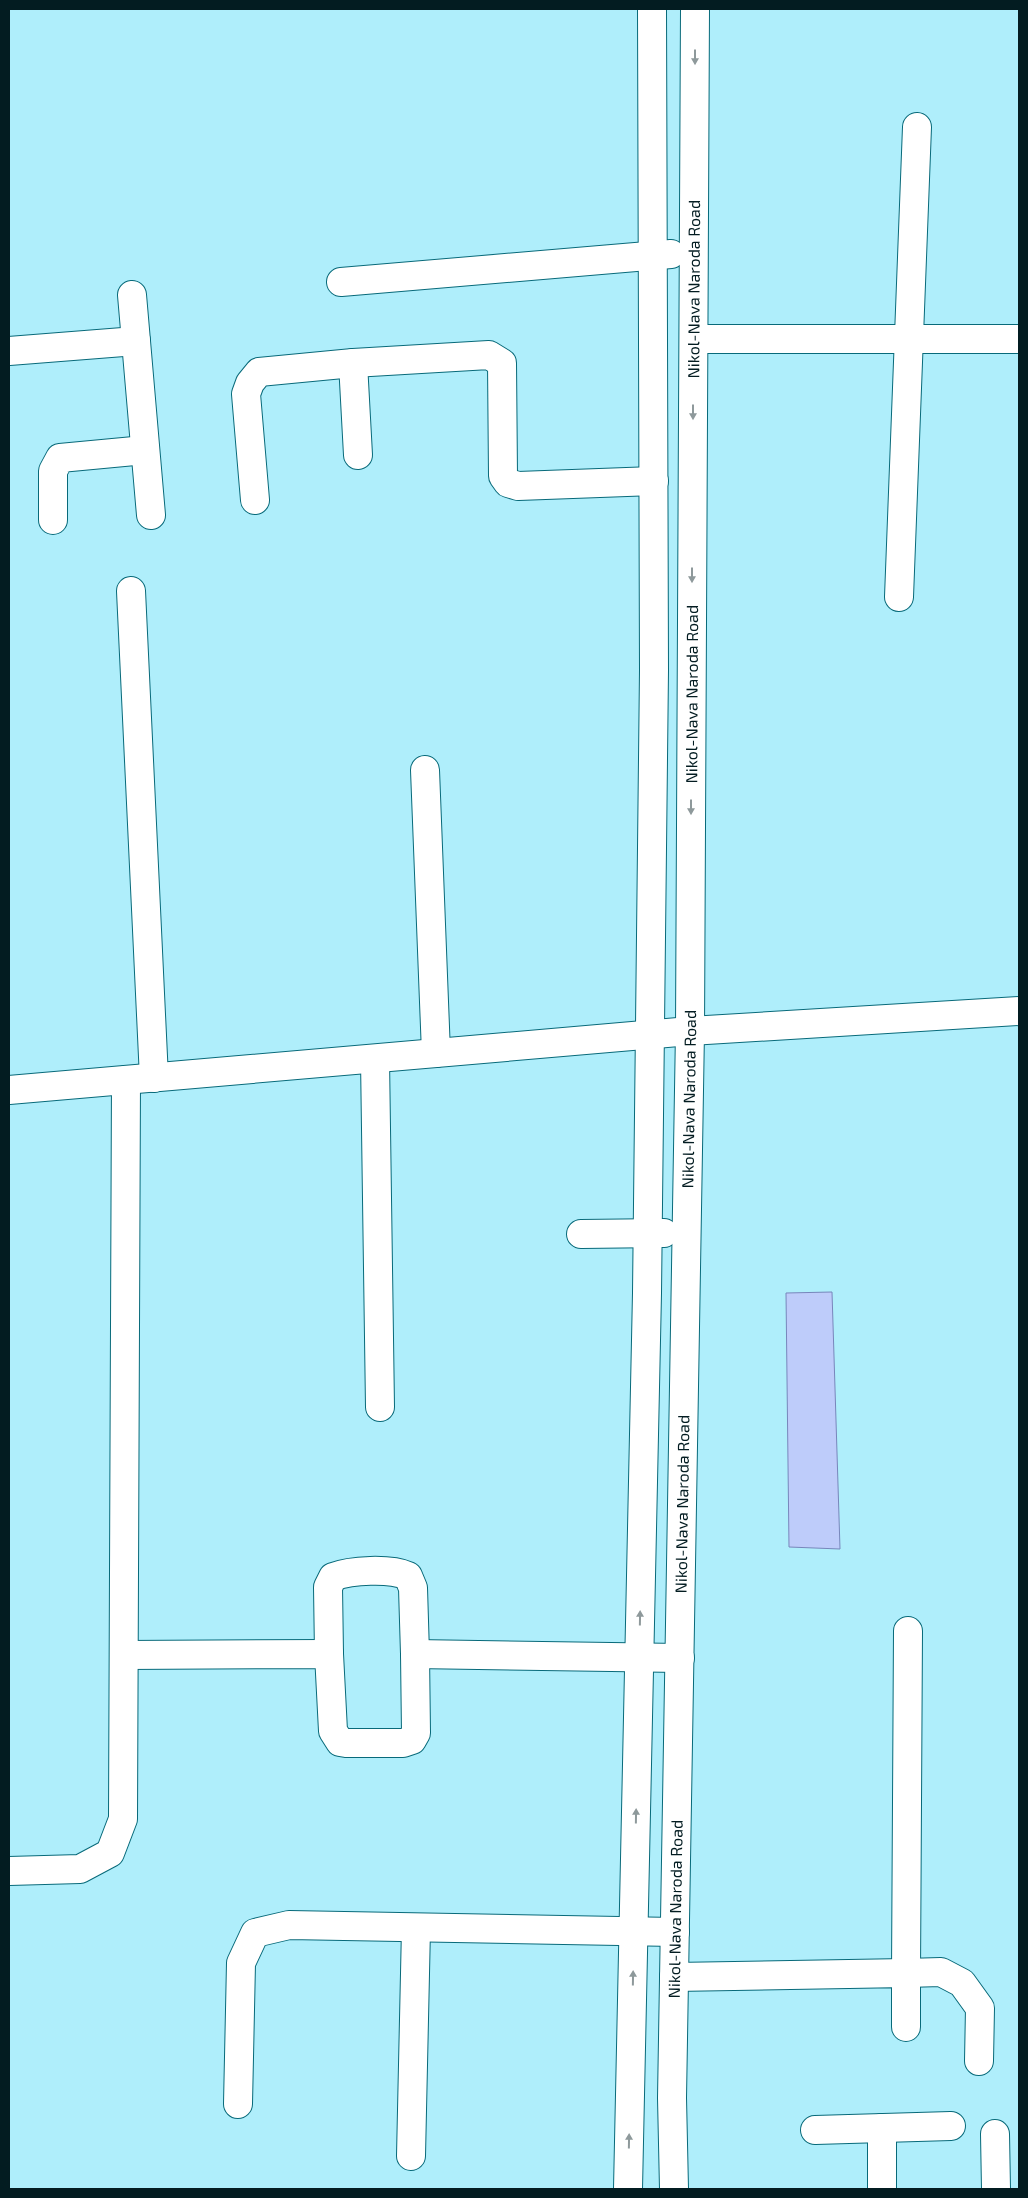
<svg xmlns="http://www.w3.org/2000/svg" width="1028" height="2198" font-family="'Exo 2',sans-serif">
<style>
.building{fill:#beccfa;stroke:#7886bb}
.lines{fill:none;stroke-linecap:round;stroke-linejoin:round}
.minor-casing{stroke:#086a7a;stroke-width:30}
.minor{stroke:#fff;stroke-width:28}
.oneway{fill:#8e999b}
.labels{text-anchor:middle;stroke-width:4.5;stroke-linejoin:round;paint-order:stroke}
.street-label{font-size:16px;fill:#031c21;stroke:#afeefb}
</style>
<rect width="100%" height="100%" fill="#afeefb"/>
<polygon class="building" points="832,1292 840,1549 789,1547 786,1293"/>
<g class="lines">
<g class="minor-casing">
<g id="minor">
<polyline points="341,282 671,254"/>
<polyline points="132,295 151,515"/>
<polyline points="694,339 1019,339"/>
<polyline points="9,351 136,341"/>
<polyline points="353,363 358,455"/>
<polyline points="255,500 246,394 250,383 259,372 353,363 489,355 502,363 503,476 508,483 518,486 654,481"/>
<polyline points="53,520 53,471 60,458 145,450"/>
<polyline points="131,591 154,1078"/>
<polyline points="899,597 917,127"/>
<polyline points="425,770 436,1053"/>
<polyline points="375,1059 380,1407"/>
<polyline points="9,1090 690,1031 1019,1011"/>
<polyline points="581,1234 664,1233"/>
<polyline points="908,1631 906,1973 941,1972 962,1983 980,2008 979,2061"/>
<path d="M329 1654 328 1587 333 1577C351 1570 390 1568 408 1576L413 1588 415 1654"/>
<polyline points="124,1655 329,1654 333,1731 340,1742 346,1743 403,1743 412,1740 416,1733 415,1654 680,1658"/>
<polyline points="9,1871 80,1869 110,1853 123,1819 126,1080"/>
<polyline points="674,1977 906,1973 906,2027"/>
<polyline points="238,2104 241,1963 255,1933 289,1925 675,1932"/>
<polyline points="882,2128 882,2189"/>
<polyline points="815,2130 951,2126"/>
<polyline points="995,2134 996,2189"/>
<polyline points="411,2156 416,1928"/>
<polyline points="628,2189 647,1293 654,670 652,9"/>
<path id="s1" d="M674 2189 672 2098 690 1031 695 9"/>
</g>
</g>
<use href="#minor" class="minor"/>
</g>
<defs><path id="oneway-solid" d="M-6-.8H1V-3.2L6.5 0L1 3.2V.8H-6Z" transform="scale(1.25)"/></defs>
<g class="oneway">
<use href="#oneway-solid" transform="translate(695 57) rotate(90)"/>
<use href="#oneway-solid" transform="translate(693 412) rotate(90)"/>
<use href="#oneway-solid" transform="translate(692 575) rotate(90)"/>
<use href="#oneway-solid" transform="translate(691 807) rotate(90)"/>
<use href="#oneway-solid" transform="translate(640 1618) rotate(-89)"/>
<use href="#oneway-solid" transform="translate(636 1816) rotate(-89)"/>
<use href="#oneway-solid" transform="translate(633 1978) rotate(-89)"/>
<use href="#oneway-solid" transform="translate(629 2141) rotate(-89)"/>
</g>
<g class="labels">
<g class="street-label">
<text dy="6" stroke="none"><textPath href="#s1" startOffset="1900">Nikol-Nava Naroda Road</textPath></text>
<text dy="6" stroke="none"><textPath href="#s1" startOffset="1495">Nikol-Nava Naroda Road</textPath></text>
<text dy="6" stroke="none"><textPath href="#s1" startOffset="1090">Nikol-Nava Naroda Road</textPath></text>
<text dy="6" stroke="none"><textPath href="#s1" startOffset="685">Nikol-Nava Naroda Road</textPath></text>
<text dy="6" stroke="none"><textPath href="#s1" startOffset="280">Nikol-Nava Naroda Road</textPath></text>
</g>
</g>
<rect width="1028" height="2198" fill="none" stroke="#031c21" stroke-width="20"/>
</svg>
